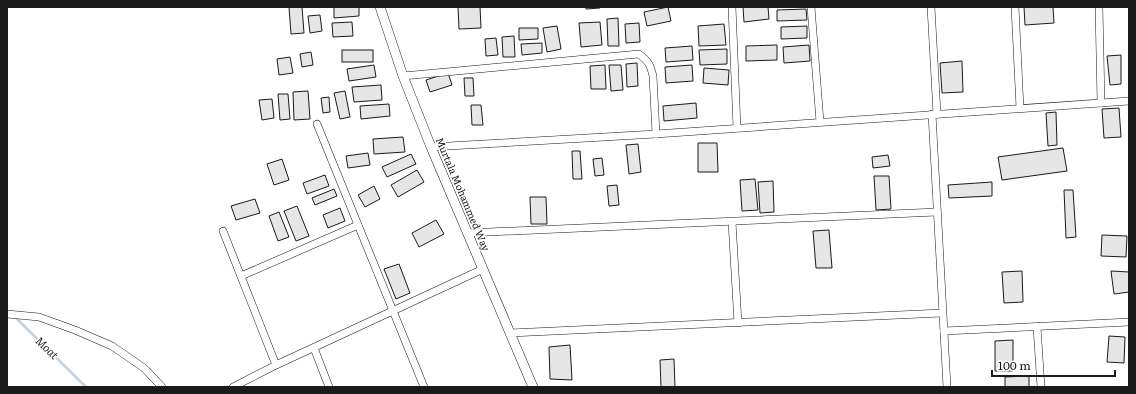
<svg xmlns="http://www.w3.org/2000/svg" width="1136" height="394" font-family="Literata,serif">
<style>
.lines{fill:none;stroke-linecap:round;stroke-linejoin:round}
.stream{stroke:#c6d2dc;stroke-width:2.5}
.building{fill:#e6e6e6;stroke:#1a1a1a}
.minor-casing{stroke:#1a1a1a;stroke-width:8}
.tertiary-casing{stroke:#1a1a1a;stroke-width:10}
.minor{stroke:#fff;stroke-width:7}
.tertiary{stroke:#fff;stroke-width:9}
.labels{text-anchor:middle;stroke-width:3;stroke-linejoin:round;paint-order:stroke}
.street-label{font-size:10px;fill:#1a1a1a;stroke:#fff}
.water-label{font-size:11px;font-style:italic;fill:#1a1a1a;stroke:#fff}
</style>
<rect width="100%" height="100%" fill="#fff"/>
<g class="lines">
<polyline class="stream" points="14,316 86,387"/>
</g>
<g class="building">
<polygon points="289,7 302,7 304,33 291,34"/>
<polygon points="334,7 359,7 359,16 334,18"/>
<polygon points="458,7 480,7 481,28 459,29"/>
<polygon points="586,7 600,7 600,8 586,9"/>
<polygon points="668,7 671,21 647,26 644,12"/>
<polygon points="743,7 768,7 769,19 744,22"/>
<polygon points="1024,7 1053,7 1054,23 1025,25"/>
<polygon points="806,9 807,20 777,21 777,10"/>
<polygon points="320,15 322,31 310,33 308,16"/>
<polygon points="618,18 619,46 608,46 607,19"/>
<polygon points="352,22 353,36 333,37 332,23"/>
<polygon points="600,22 602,45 581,47 579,23"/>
<polygon points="639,23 640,42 626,43 625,24"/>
<polygon points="724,24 726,45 699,46 698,26"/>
<polygon points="557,26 561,49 547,52 543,28"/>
<polygon points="807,26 807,38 781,39 781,27"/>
<polygon points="519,28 538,28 538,39 519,40"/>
<polygon points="514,36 515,57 503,57 502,37"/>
<polygon points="496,38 498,55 486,56 485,39"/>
<polygon points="542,43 542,53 522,55 521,44"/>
<polygon points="777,45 777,60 746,61 746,46"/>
<polygon points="809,45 810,61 784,63 783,47"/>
<polygon points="692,46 693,60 666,62 665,48"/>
<polygon points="727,49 727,64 700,65 699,50"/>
<rect x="342" y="50" width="31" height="12"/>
<polygon points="311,52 313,65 302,67 300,54"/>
<polygon points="1121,55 1121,84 1110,85 1107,56"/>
<polygon points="290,57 293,73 279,75 277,59"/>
<polygon points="962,61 963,92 942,93 940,63"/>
<polygon points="637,63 638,86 627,87 626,64"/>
<polygon points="374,65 376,77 349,81 347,69"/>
<polygon points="605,65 606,89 591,89 590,66"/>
<polygon points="609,65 621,65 623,90 611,91"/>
<polygon points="692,65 693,81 666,83 665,67"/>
<polygon points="704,68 729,70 728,85 703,83"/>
<polygon points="448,73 452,85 430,92 426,80"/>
<polygon points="464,78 473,78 474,96 465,96"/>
<polygon points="381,85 382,100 354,102 352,87"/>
<polygon points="308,91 310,119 294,120 293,92"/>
<polygon points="345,91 350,117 340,119 334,93"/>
<polygon points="278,94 288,94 290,119 280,120"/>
<polygon points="329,97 330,112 323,113 321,98"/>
<polygon points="272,99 274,118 262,120 259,100"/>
<polygon points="696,103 697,118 664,121 663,106"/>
<polygon points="389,104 390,116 361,119 360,106"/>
<polygon points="471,105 481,105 483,125 472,125"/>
<polygon points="1119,108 1121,137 1104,138 1102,109"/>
<polygon points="1056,112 1057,145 1048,146 1046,113"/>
<polygon points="403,137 405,152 374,154 373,139"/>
<polygon points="698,143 717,143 718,172 698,172"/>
<polygon points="638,144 641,172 629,174 626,145"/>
<polygon points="1063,148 1067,171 1002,180 998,157"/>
<polygon points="572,151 580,151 582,179 573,179"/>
<polygon points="368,153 370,165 348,168 346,156"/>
<polygon points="411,154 416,164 387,177 382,167"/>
<polygon points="888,155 890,166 873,168 872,157"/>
<polygon points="602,158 604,175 595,176 593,159"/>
<polygon points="282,159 289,180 274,185 267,164"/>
<polygon points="417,170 424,182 398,197 391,185"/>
<polygon points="325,175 329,186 307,194 303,183"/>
<polygon points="874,176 889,176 891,209 876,210"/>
<polygon points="755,179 758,210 742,211 740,180"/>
<polygon points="773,181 774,212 760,213 758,182"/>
<polygon points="992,182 992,196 949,198 948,185"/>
<polygon points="617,185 619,205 609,206 607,186"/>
<polygon points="374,186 380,199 365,207 358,195"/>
<polygon points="334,189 337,196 315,205 312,198"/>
<polygon points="1064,190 1073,190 1076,237 1066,238"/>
<polygon points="530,197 546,197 547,224 531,224"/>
<polygon points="255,199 260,213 236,220 231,206"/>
<polygon points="297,206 309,236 296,241 284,211"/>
<polygon points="340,208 345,221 328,228 323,215"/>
<polygon points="279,212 289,237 278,241 269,216"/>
<polygon points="436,220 444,234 419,247 412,233"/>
<polygon points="829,230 832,268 816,268 813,231"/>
<polygon points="1102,235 1127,236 1126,257 1101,256"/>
<polygon points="399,264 410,293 396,299 384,269"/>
<polygon points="1022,271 1023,302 1004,303 1002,272"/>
<polygon points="1111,271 1129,272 1129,292 1114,294"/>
<polygon points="1109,336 1125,337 1124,363 1107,362"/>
<polygon points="1013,340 1013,371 995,371 995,341"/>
<polygon points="570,345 572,380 550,379 549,347"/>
<polygon points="674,359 675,387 661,387 660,360"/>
<polygon points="1029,376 1029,387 1005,387 1005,377"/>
</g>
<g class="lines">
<g class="minor-casing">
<g id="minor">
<polyline points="732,7 737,128"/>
<polyline points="811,7 820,122"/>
<polyline points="931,7 937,114"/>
<polyline points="1015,7 1020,108"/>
<polyline points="1099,7 1101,103"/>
<path d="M403 76 639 54C649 62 650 64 653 76L656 134"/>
<polyline points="932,114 947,387"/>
<polyline points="317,124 424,387"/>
<polyline points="431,147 656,134 1129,101"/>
<polyline points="732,222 738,323"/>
<polyline points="223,231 276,365"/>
<polyline points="467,233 937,212"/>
<polyline points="241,276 358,225"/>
<polyline points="7,314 39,317 75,330 112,346 144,368 162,387"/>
<polyline points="1037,327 1041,387"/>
<polyline points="944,331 1129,322"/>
<polyline points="510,333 942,313"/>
<polyline points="314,348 329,387"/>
<polyline points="233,387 276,365 483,269"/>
</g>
</g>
<g class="tertiary-casing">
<polyline id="tertiary" points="380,7 403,76 431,147 533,387"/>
</g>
<use href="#minor" class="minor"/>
<use href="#tertiary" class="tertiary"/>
</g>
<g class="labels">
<g class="street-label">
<text transform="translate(463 194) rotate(67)" y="4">Murtala Mohammed Way</text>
</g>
<g class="water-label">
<text transform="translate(47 348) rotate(44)" y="4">Moat</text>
</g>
</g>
<rect width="1136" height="394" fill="none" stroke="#1a1a1a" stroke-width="16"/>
<path d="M992 370v6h123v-6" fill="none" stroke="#1a1a1a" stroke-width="2"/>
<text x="998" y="370" font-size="12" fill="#1a1a1a" stroke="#ffffff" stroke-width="3" paint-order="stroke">100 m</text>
</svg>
